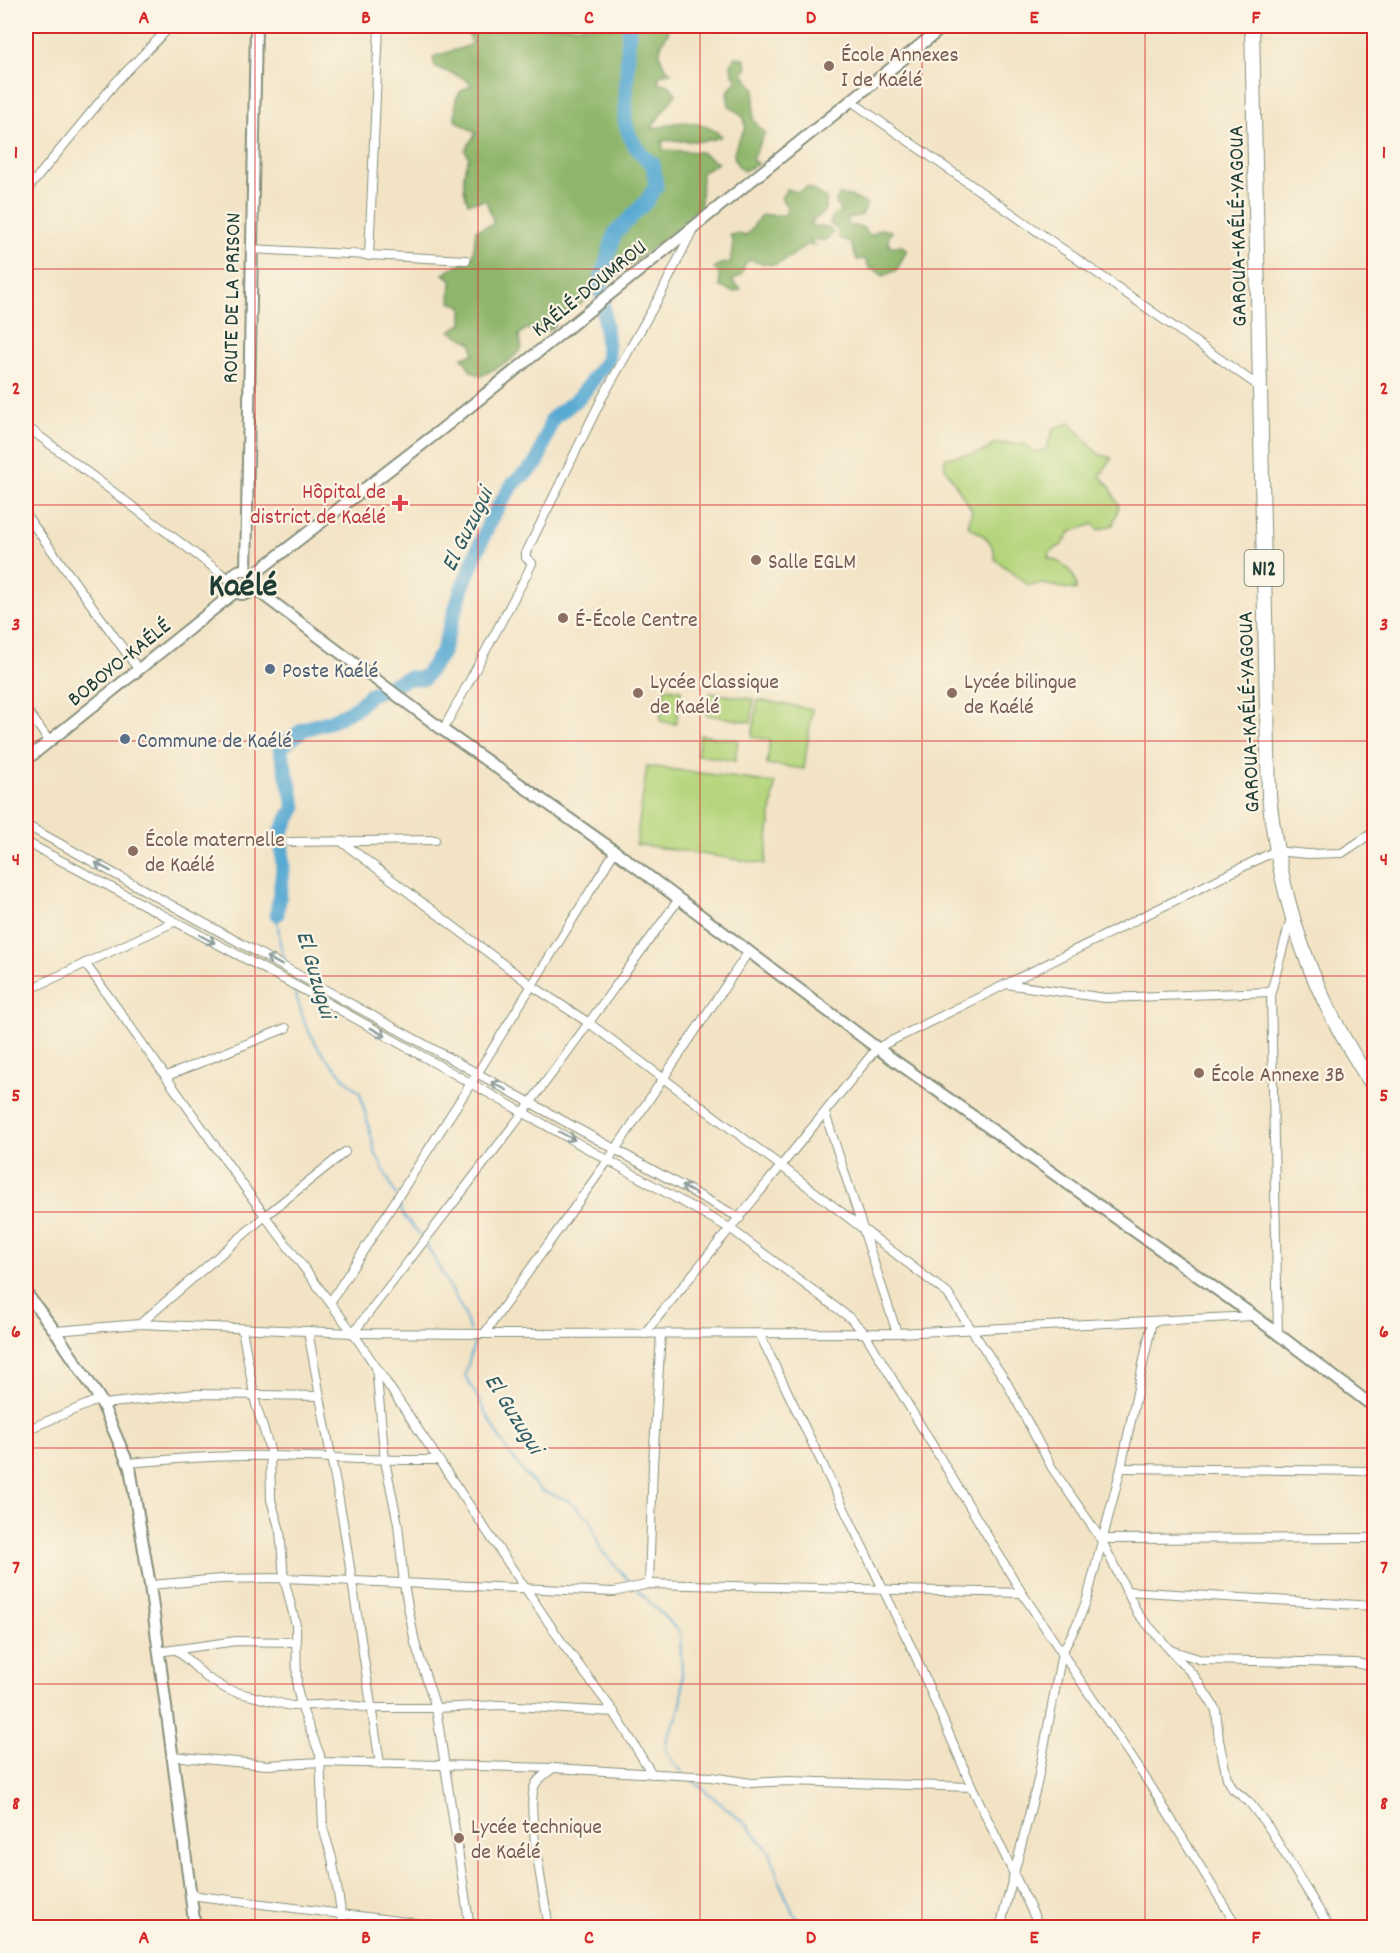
<svg xmlns="http://www.w3.org/2000/svg" width="1400" height="1953" font-family="Dekko,sans-serif">
<style>
.green{fill:#b4d57c;stroke:#6a8958;stroke-width:1.5}
.forest{fill:#8fb66c;stroke:#577a50;stroke-width:1.5}
.lines{fill:none;stroke-linecap:round;stroke-linejoin:round}
.stream{stroke:#57a9d2;stroke-width:2}
.river{stroke:#57a9d2;stroke-width:15}
.street-casing{stroke:#88907c;stroke-width:10}
.secondary-casing{stroke:#88907c;stroke-width:14}
.highway-casing{stroke:#88907c;stroke-width:16}
.street{stroke:#fff;stroke-width:8}
.secondary{stroke:#fff;stroke-width:10}
.highway{stroke:#fff;stroke-width:14}
.oneway{stroke:#8f9e9a}
.grid{fill:none;stroke:#d62828;stroke-width:1.5;stroke-opacity:0.55}
.education-dot{fill:#8d6e63;stroke:#fcf5e5;stroke-width:2}
.health-dot{fill:#e0444e;stroke:#fcf5e5;stroke-width:2}
.service-dot{fill:#5c6f8a;stroke:#fcf5e5;stroke-width:2}
.labels{text-anchor:middle;stroke-width:4.5;stroke-linejoin:round;paint-order:stroke}
.shield{fill:#fcf5e5;stroke:#617469;stroke-width:1.5}
.shield-label{font-size:21px;font-weight:bold;fill:#1f3d34}
.education-label{font-size:22px;fill:#785e54;stroke:#fcf5e5;text-anchor:start}
.street-label{font-size:22px;fill:#1f3d34;stroke:#fcf5e5}
.health-label{font-size:22px;fill:#be3a42;stroke:#fcf5e5;text-anchor:end}
.service-label{font-size:22px;fill:#4e5e75;stroke:#fcf5e5;text-anchor:start}
.water-label{font-size:24px;font-style:italic;fill:#305d63;stroke:#fcf5e5}
.town-label{font-size:34px;font-weight:bold;fill:#1f3d34;stroke:#fcf5e5}
.neatline{fill:none;stroke:#d62828;stroke-width:2}
.grid-label{font-size:20px;text-anchor:middle;font-weight:bold;fill:#d62828}
</style>
<rect width="100%" height="100%" fill="#fcf5e5"/>
<filter id="ink" filterUnits="userSpaceOnUse"><feTurbulence type="fractalNoise" baseFrequency=".0167" numOctaves="2"/><feDisplacementMap in="SourceGraphic" scale="12" xChannelSelector="R" yChannelSelector="G"/><feConvolveMatrix kernelMatrix="1 2 1 2 8 2 1 2 1" color-interpolation-filters="sRGB"/></filter>
<filter id="wash" filterUnits="userSpaceOnUse"><feTurbulence type="fractalNoise" baseFrequency=".008" numOctaves="4" result="noise"/><feDisplacementMap in="SourceGraphic" scale="24" xChannelSelector="R" yChannelSelector="G"/><feGaussianBlur stdDeviation="1.35" result="paint"/><feColorMatrix in="noise" values="0 0 0 0 0 0 0 0 0 0 0 0 0 0 0 0 0 1.4 0 .05"/><feComposite in="paint" operator="in"/></filter>
<g filter="url(#wash)">
<rect width="100%" height="100%" fill="#f2e3c5"/>
<g class="green">
<path d="M1071 423 1098 454 1112 458 1100 476 1110 487 1119 506 1113 525 1098 530 1094 524 1070 532 1062 545 1051 551 1048 558C1064 562 1077 573 1076 590L1041 584 1028 585 995 559C994 540 983 535 968 526L972 510 945 468V459C961 453 984 457 995 443L1025 444 1032 452 1045 450 1052 435V429Z"/>
<polygon points="665,688 681,690 676,724 660,721"/>
<polygon points="710,693 754,699 751,722 706,715"/>
<polygon points="758,700 812,709 804,769 767,764 770,740 752,737"/>
<polygon points="700,735 738,740 735,761 697,755"/>
<polygon points="647,766 775,783 765,864 636,844"/>
</g>
<g class="forest">
<path d="M477 26H664L669 32C657 47 656 59 671 73L659 75V83L669 85 676 94 651 128C661 128 666 125 675 123 689 120 712 126 721 136 706 145 680 139 662 141L663 150 700 152 718 163 702 172 701 205 681 225 579 305 570 306 564 316 555 317V326L547 331 526 329 519 335 522 348 511 360 481 376 471 371 462 357 474 354 472 343 450 331 462 324V306L450 302 451 279 443 274 473 256 476 230 494 224 486 200 468 203C462 187 462 172 469 157L465 150 476 133 455 120 456 99 461 91 472 85 463 78 435 67 433 57 471 45 468 28Z"/>
<path d="M735 57 744 58 747 67 743 74 755 89 753 120 765 133 752 160 759 164 743 171C726 155 737 144 745 128L744 118 729 105 727 93 737 79 732 73 731 64Z"/>
<path d="M807 187 826 198C828 213 820 215 810 223L812 226 828 227 833 233 831 236 824 240 809 239 814 245H806C784 261 778 271 751 260L746 262 741 275 732 281 741 289 734 292 720 287 719 273 714 268 720 264 730 263 733 242 730 235 738 233 745 236C754 230 754 221 762 215H785L788 208 781 198 787 189 798 192Z"/>
<polygon points="839,195 850,196 867,204 862,215 848,218 848,225 862,227 871,236 880,229 892,231 888,239 889,246 901,246 907,249 897,270 883,276 873,268 870,270 865,259 857,260 850,242 839,238 838,231 830,223 833,215 840,212 836,202"/>
</g>
<g class="lines">
<g class="stream">
<polyline points="277,914 280,944 286,964"/>
<polyline points="293,987 306,1026 319,1049 343,1077 360,1093 375,1152 396,1195"/>
<polyline points="398,1201 403,1215 422,1237"/>
<polyline points="425,1242 464,1313 470,1331"/>
<polyline points="472,1336 474,1343 465,1375 506,1449 525,1474 541,1491 566,1499 590,1519 600,1549 633,1585"/>
<path d="M637 1589 680 1633C680 1654 684 1677 682 1698 679 1732 647 1741 683 1772"/>
<polyline points="692,1780 748,1826 770,1852 780,1884 794,1914 806,1928"/>
</g>
<path class="river" d="M277 914 283 870 281 832 295 807 280 748 304 729 331 721 358 707 369 695 408 678H424L442 653 462 588 491 518 513 484 537 463 552 419 580 397 608 359 601 280 615 233 645 203 656 187 653 164C637 153 629 139 625 120L629 26"/>
</g>
</g>
<g filter="url(#ink)">
<g class="lines">
<g class="street-casing">
<g id="street">
<polyline points="851,101 1260,387"/>
<polyline points="26,191 116,82 171,26"/>
<polyline points="250,249 466,260"/>
<polyline points="369,256 379,26"/>
<polyline points="26,426 230,580"/>
<polyline points="26,515 138,669"/>
<polyline points="26,709 50,742"/>
<polyline points="443,730 527,574 532,563 526,558 526,553 602,398 662,292 693,229"/>
<polyline points="26,825 740,1218"/>
<polyline points="26,842 315,996 731,1229 850,1318 864,1332 1022,1593 1152,1788 1238,1928"/>
<polyline points="290,842 435,840"/>
<polyline points="342,842 531,985 589,1023 781,1166 948,1294 1007,1383 1052,1468 1101,1539 1138,1614 1170,1650"/>
<polyline points="85,963 265,1216 353,1333 563,1644 614,1712 652,1774"/>
<polyline points="1006,984 1105,998 1271,992"/>
<polyline points="26,991 174,922"/>
<polyline points="167,1076 286,1028"/>
<polyline points="825,1113 897,1333"/>
<polyline points="331,1301 477,1074 615,851"/>
<polyline points="140,1324 265,1216 345,1152"/>
<polyline points="242,1329 256,1405 270,1450 271,1500 280,1531 284,1578 296,1625 297,1687 301,1706 320,1755 323,1828 332,1858 344,1928"/>
<polyline points="55,1331 140,1324 353,1333 484,1334 609,1159 749,951"/>
<polyline points="308,1331 343,1522 380,1764"/>
<polyline points="353,1333 523,1113 679,899"/>
<polyline points="484,1334 897,1333 1254,1316"/>
<polyline points="644,1334 877,1048 1275,851 1308,854 1342,853 1374,832"/>
<polyline points="760,1335 915,1655 972,1787 1040,1928"/>
<polyline points="1278,1335 1271,992 1291,918"/>
<polyline points="376,1367 385,1461 398,1524 404,1585 415,1643 436,1708 470,1928"/>
<polyline points="103,1404 195,1394 319,1396"/>
<polyline points="26,1430 100,1399"/>
<path d="M128 1463C176 1459 223 1455 271 1456 326 1457 381 1461 437 1460"/>
<polyline points="1121,1468 1374,1471"/>
<polyline points="1101,1539 1374,1538"/>
<polyline points="649,1584 653,1464 661,1334"/>
<polyline points="150,1585 221,1579 284,1578 614,1592 649,1584 1022,1593"/>
<polyline points="1126,1591 1374,1606"/>
<polyline points="177,1650 206,1677 228,1690 291,1706 339,1704 372,1708 436,1708 499,1705 614,1712"/>
<polyline points="158,1652 236,1641 297,1642"/>
<polyline points="171,1756 267,1765 321,1762 553,1768 711,1777 751,1783 789,1781 972,1787"/>
<polyline points="190,1895 454,1928"/>
<path d="M549 1928C545 1901 525 1805 535 1785 538 1778 546 1774 552 1769"/>
<polyline points="1000,1928 1037,1784 1062,1653 1078,1622 1087,1599 1121,1468 1152,1322"/>
<polyline points="1330,1928 1269,1828 1249,1802 1233,1789 1227,1778 1219,1740 1216,1710 1195,1677 1170,1650 1202,1660 1356,1663 1374,1667"/>
</g>
</g>
<g class="secondary-casing">
<g id="secondary">
<circle cx="243" cy="582" r="12"/>
<polyline points="246,570 256,26"/>
<polyline points="253,575 442,429 944,26"/>
<polyline points="254,588 443,730 615,851 877,1048 1254,1316 1374,1407"/>
<polyline points="26,760 235,592"/>
<polyline points="26,1293 55,1331 100,1399 130,1468 150,1585 195,1928"/>
</g>
</g>
<g class="highway-casing">
<path id="highway" d="M1252 26 1269 796C1281 905 1312 996 1374 1087"/>
</g>
<use href="#street" class="street"/>
<use href="#secondary" class="secondary"/>
<use href="#highway" class="highway"/>
</g>
<defs><path id="oneway-shaft" d="M-6 0H5M1.5-3L5.5 0L1.5 3" fill="none" stroke-width="1.6" stroke-linecap="round" stroke-linejoin="round" transform="scale(1.5)"/></defs>
<g class="oneway">
<use href="#oneway-shaft" transform="translate(103 867) rotate(-151)"/>
<use href="#oneway-shaft" transform="translate(207 939) rotate(28)"/>
<use href="#oneway-shaft" transform="translate(274 961) rotate(-151)"/>
<use href="#oneway-shaft" transform="translate(378 1032) rotate(29)"/>
<use href="#oneway-shaft" transform="translate(499 1086) rotate(-152)"/>
<use href="#oneway-shaft" transform="translate(567 1136) rotate(28)"/>
<use href="#oneway-shaft" transform="translate(689 1190) rotate(-151)"/>
</g>
</g>
<path class="grid" d="M255 26V1928M478 26V1928M700 26V1928M922 26V1928M1145 26V1928M26 269H1374M26 505H1374M26 741H1374M26 976H1374M26 1212H1374M26 1448H1374M26 1684H1374"/>
<g class="education-dot">
<circle cx="829" cy="66" r="6"/>
<circle cx="756" cy="560" r="6"/>
<circle cx="563" cy="618" r="6"/>
<circle cx="638" cy="693" r="6"/>
<circle cx="952" cy="693" r="6"/>
<circle cx="133" cy="851" r="6"/>
<circle cx="1199" cy="1073" r="6"/>
<circle cx="459" cy="1838" r="6"/>
</g>
<path class="health-dot" d="M397 494h6v6h6v6h-6v6h-6v-6h-6v-6h6z"/>
<g class="service-dot">
<circle cx="270" cy="669" r="6"/>
<circle cx="125" cy="739" r="6"/>
</g>
<g class="labels">
<rect class="shield" x="1244.5" y="550" width="39" height="36" rx="4.5"/>
<g class="shield-label">
<text x="1264" y="575">N12</text>
</g>
<g class="education-label">
<text x="841" y="61">École Annexes<tspan x="841" dy="25">I de Kaélé</tspan></text>
<text x="768" y="568">Salle EGLM</text>
<text x="575" y="626">É-École Centre</text>
<text x="650" y="688">Lycée Classique<tspan x="650" dy="25">de Kaélé</tspan></text>
<text x="964" y="688">Lycée bilingue<tspan x="964" dy="25">de Kaélé</tspan></text>
<text x="145" y="846">École maternelle<tspan x="145" dy="25">de Kaélé</tspan></text>
<text x="1211" y="1081">École Annexe 3B</text>
<text x="471" y="1833">Lycée technique<tspan x="471" dy="25">de Kaélé</tspan></text>
</g>
<g class="street-label">
<text transform="translate(1236 226) rotate(-91)" y="8">GAROUA-KAÉLÉ-YAGOUA</text>
<text transform="translate(588 287) rotate(-39)" y="8">KAÉLÉ-DOUMROU</text>
<text transform="translate(230 298) rotate(-89)" y="8">ROUTE DE LA PRISON</text>
<text transform="translate(118 661) rotate(-39)" y="8">BOBOYO-KAÉLÉ</text>
<text transform="translate(1247 712) rotate(-92)" y="8">GAROUA-KAÉLÉ-YAGOUA</text>
</g>
<g class="health-label">
<text x="386" y="498">Hôpital de<tspan x="386" dy="25">district de Kaélé</tspan></text>
</g>
<g class="service-label">
<text x="282" y="677">Poste Kaélé</text>
<text x="137" y="747">Commune de Kaélé</text>
</g>
<g class="water-label">
<text transform="translate(466 529) rotate(-64)" y="8">El Guzugui</text>
<text transform="translate(317 974) rotate(74)" y="8">El Guzugui</text>
<text transform="translate(515 1413) rotate(58)" y="8">El Guzugui</text>
</g>
<g class="town-label">
<text x="243" y="595">Kaélé</text>
</g>
</g>
<rect width="1400" height="1953" fill="none" stroke="#fcf5e5" stroke-width="66"/>
<rect x="33" y="33" width="1334" height="1887" class="neatline"/>
<g class="grid-label">
<text x="144" y="23">A</text>
<text x="366" y="23">B</text>
<text x="589" y="23">C</text>
<text x="811" y="23">D</text>
<text x="1034" y="23">E</text>
<text x="1256" y="23">F</text>
<text x="16" y="158">1</text>
<text x="1384" y="158">1</text>
<text x="16" y="394">2</text>
<text x="1384" y="394">2</text>
<text x="16" y="630">3</text>
<text x="1384" y="630">3</text>
<text x="16" y="865">4</text>
<text x="1384" y="865">4</text>
<text x="16" y="1101">5</text>
<text x="1384" y="1101">5</text>
<text x="16" y="1337">6</text>
<text x="1384" y="1337">6</text>
<text x="16" y="1573">7</text>
<text x="1384" y="1573">7</text>
<text x="16" y="1809">8</text>
<text x="1384" y="1809">8</text>
<text x="144" y="1943">A</text>
<text x="366" y="1943">B</text>
<text x="589" y="1943">C</text>
<text x="811" y="1943">D</text>
<text x="1034" y="1943">E</text>
<text x="1256" y="1943">F</text>
</g>
</svg>
